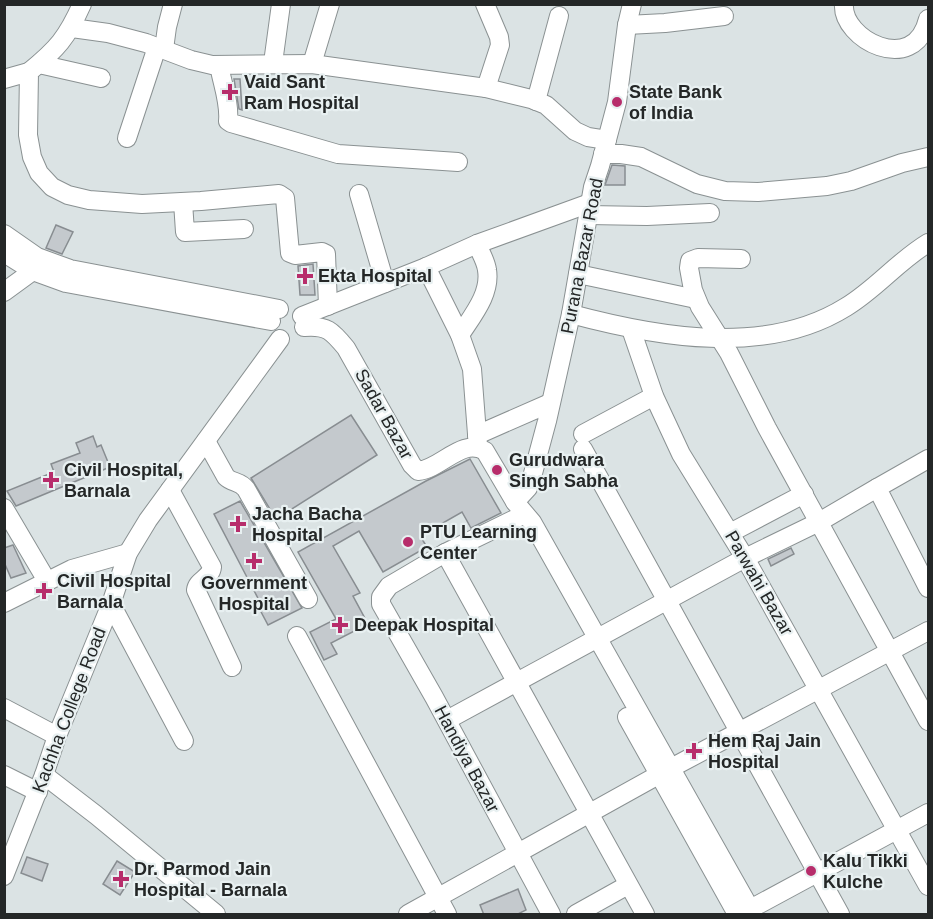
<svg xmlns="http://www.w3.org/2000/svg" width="933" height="919" font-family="Helvetica,sans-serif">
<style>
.building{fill:#c4c9cd;stroke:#888d91;stroke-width:1.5}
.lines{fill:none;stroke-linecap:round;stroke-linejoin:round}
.minor-casing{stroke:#8a9192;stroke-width:20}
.minor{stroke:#fff;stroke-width:18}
.poi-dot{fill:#b72d6b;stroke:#e8f0f1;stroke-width:2}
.labels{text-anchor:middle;stroke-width:4.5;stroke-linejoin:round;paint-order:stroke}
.poi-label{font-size:18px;font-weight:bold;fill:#242727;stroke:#e8f0f1;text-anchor:start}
.street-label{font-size:18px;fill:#242727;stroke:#e8f0f1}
</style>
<rect width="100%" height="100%" fill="#dbe3e4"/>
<g class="building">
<polygon points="234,79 240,79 242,110 239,109"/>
<polygon points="612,165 625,166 625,185 605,185"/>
<polygon points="56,225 73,232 62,254 46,248"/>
<polygon points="313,264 315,295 300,295 298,266"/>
<polygon points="351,415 377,455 276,519 251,478"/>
<polygon points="93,436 97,447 101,445 110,467 16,506 7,491 54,472 51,464 80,453 76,443"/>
<polygon points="470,459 501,513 471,528 462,512 420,536 427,547 383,572 359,531 333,546 360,593 353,596 368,624 331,643 337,654 324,660 310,632 336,619 298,552 426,481"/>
<polygon points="240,501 302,608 268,625 259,608 262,606 214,514"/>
<polygon points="13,545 26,573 11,578 4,562 4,548"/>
<polygon points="791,548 794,554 771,566 768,559"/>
<polygon points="27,857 48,864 42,881 21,873"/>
<polygon points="117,861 135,872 120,895 103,884"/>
<polygon points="518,889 526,910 516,915 484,915 480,905"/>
</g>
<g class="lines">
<g class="minor-casing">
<g id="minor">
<path d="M82 4C67 38 57 49 29 72L28 135 32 157 39 173 52 187 68 195 89 200 142 204 201 201 279 194 285 198 290 253 295 255 322 252 326 254 328 306"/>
<polyline points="485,4 499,37 500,45 486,88"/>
<path d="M844 4C841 39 914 77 928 19"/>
<polyline points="627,25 665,23 724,16"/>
<polyline points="72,28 108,33 146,43 191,60 212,65 312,64 486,88 531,99 546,105 575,131 588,137 607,140"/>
<polyline points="164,49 167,27 173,4"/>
<polyline points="273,63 281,4"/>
<polyline points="39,64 101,78"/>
<polyline points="312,64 330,4"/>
<path d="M219 65C222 83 230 103 228 121L231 123 338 154 458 162"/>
<polyline points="4,79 29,72"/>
<polyline points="536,101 559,16"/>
<polyline points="127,138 157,47"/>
<polyline points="603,154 621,154 641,157 697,184 725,191 758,192 827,186 851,181 902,163 928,157"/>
<polyline points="359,194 385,283"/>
<polyline points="183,202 185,232 244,229"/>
<polyline points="588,215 647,216 710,213"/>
<polyline points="4,234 37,257 70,269 279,309"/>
<polyline points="4,253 33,271 66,283 271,321"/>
<polyline points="741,259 698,258 690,261 689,268 693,290 700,307 729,353 767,428 928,721"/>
<polyline points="426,267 460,335 472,369 478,447"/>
<polyline points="578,274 696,299"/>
<polyline points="4,292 41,265"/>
<path d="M571 314C657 337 766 357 846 307 876 289 898 261 928 243"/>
<polyline points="302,316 426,267 477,244 590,203"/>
<path d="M304 327C327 325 332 331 346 348L412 465 418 471C441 469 462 437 485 451L515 502 532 522 753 914"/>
<polyline points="631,329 654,396 681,454 745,558 928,886"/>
<path d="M460 335C472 316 491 294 487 270 486 261 480 252 477 244"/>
<polyline points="583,434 654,396"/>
<polyline points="477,435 550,403"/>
<path d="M206 441 226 477C232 483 240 481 246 489L308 599"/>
<polyline points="583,449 840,914"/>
<polyline points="928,459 877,488 928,588"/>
<path d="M170 490 212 567C211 578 197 580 196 590L232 667"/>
<polyline points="515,502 528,488 532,477 547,421 571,314 593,187 600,166 617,102 627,25 632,4"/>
<polyline points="4,508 47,581"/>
<polyline points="519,517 445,553 389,586 381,597 381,604 434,697 551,914"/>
<polyline points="730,533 804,494"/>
<polyline points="445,553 645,914"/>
<polyline points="4,603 72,569 128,553"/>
<polyline points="111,604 184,741"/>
<polyline points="297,636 447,914"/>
<polyline points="4,708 57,736"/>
<polyline points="627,717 737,914"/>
<polyline points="447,720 745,558 819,522 877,488"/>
<polyline points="4,775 38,792"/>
<polyline points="44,775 96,815 216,914"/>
<polyline points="4,876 44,775 57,736 111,604 128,553 148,520 280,339"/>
<polyline points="408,914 671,768 928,631"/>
<polyline points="576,914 628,885"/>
<polyline points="741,914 928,813"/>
</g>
</g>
<use href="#minor" class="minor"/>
</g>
<g class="poi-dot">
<path d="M227 83h6v6h6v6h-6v6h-6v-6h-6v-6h6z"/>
<circle cx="617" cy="102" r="6"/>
<path d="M302 267h6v6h6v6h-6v6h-6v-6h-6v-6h6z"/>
<circle cx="497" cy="470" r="6"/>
<path d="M48 471h6v6h6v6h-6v6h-6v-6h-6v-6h6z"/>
<path d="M235 515h6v6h6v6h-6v6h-6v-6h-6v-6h6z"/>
<circle cx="408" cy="542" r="6"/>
<path d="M251 552h6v6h6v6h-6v6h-6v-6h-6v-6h6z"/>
<path d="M41 582h6v6h6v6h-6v6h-6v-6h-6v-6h6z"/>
<path d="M337 616h6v6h6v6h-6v6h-6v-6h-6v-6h6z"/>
<path d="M691 742h6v6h6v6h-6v6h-6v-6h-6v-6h6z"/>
<circle cx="811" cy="871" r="6"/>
<path d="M118 870h6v6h6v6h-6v6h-6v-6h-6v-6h6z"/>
</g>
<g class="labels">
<g class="poi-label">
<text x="244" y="88">Vaid Sant<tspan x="244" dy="21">Ram Hospital</tspan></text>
<text x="629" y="98">State Bank<tspan x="629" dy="21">of India</tspan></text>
<text x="318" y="282">Ekta Hospital</text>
<text x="509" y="466">Gurudwara<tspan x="509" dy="21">Singh Sabha</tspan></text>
<text x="64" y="476">Civil Hospital,<tspan x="64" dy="21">Barnala</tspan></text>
<text x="252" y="520">Jacha Bacha<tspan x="252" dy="21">Hospital</tspan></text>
<text x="420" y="538">PTU Learning<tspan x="420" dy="21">Center</tspan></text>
<text x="57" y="587">Civil Hospital<tspan x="57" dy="21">Barnala</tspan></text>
<text x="254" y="589" text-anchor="middle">Government<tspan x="254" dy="21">Hospital</tspan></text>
<text x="354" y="631">Deepak Hospital</text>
<text x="708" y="747">Hem Raj Jain<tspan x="708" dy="21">Hospital</tspan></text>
<text x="823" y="867">Kalu Tikki<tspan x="823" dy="21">Kulche</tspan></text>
<text x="134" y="875">Dr. Parmod Jain<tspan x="134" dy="21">Hospital - Barnala</tspan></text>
</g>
<g class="street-label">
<text transform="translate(582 256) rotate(-79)" y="6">Purana Bazar Road</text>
<text transform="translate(384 414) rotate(61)" y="6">Sadar Bazar</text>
<text transform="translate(759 583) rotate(60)" y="6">Parwahi Bazar</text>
<text transform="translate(69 710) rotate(-69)" y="6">Kachha College Road</text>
<text transform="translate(467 759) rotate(62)" y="6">Handiya Bazar</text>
</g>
</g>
<rect width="933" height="919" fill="none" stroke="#242727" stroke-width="12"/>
</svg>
